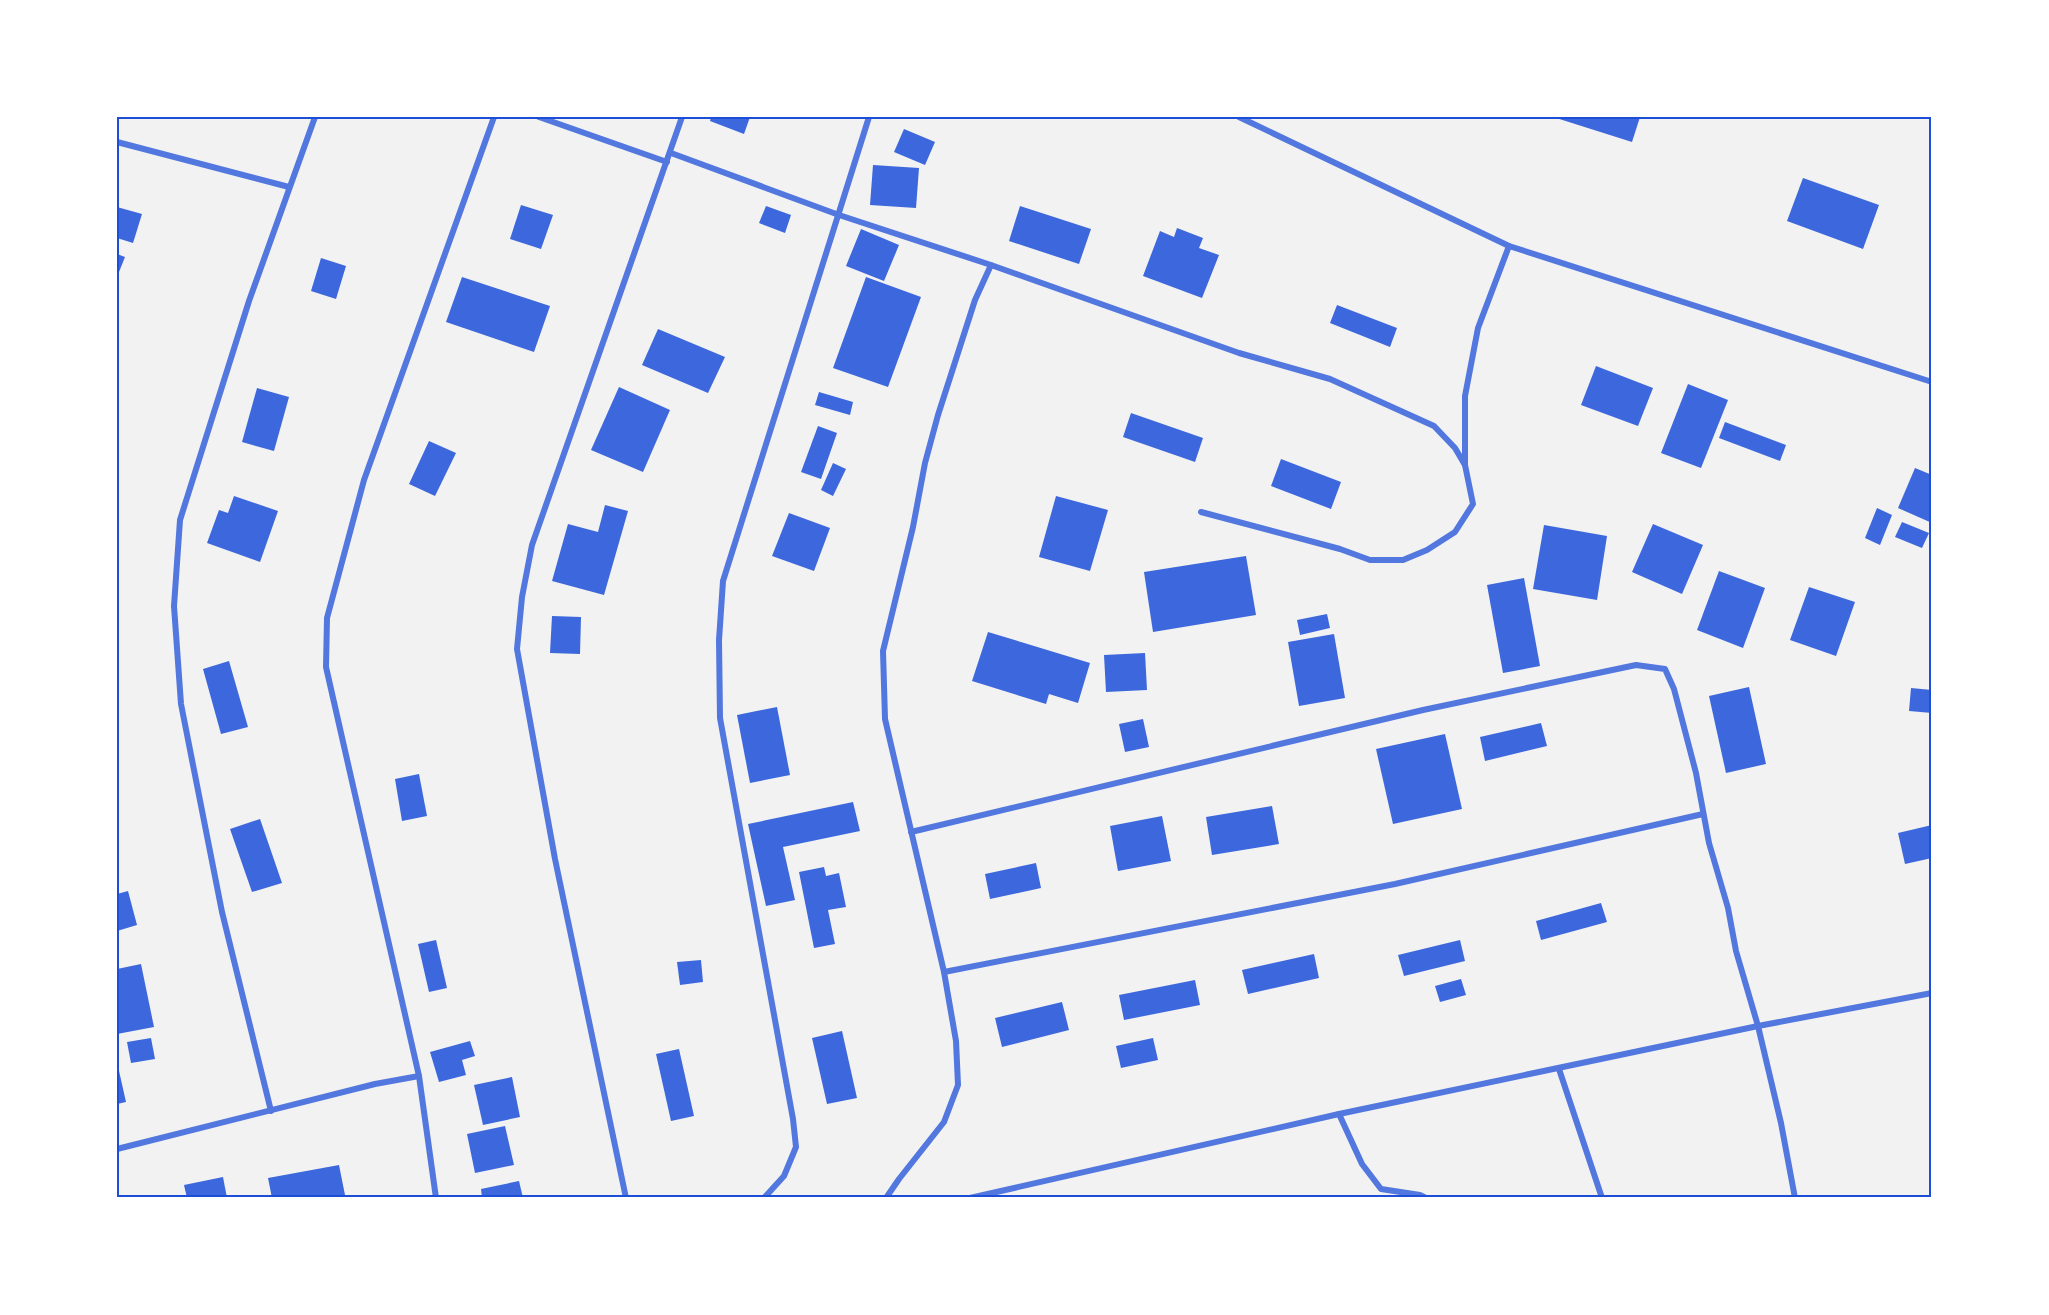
<svg xmlns="http://www.w3.org/2000/svg" width="2049" height="1315" font-family="'Nunito Sans',sans-serif">
<style>
.building{fill:#3d67dc}
.lines{fill:none;stroke-linecap:round;stroke-linejoin:round}
.minor{stroke:#5277de;stroke-width:6}
.neatline{fill:none;stroke:#1d4ed8;stroke-width:2}
</style>
<rect width="100%" height="100%" fill="#f2f2f2"/>
<g class="building">
<polygon points="711,117 750,117 744,134 710,121"/>
<polygon points="1553,117 1640,117 1632,142"/>
<polygon points="904,129 935,142 925,165 894,152"/>
<polygon points="873,165 919,168 916,208 870,205"/>
<polygon points="1803,178 1879,205 1863,249 1787,221"/>
<polygon points="521,205 553,215 541,249 510,239"/>
<polygon points="766,206 791,215 785,233 759,223"/>
<polygon points="1020,206 1091,229 1079,264 1009,241"/>
<polygon points="117,207 142,214 133,243 117,238"/>
<polygon points="1177,228 1203,238 1199,248 1219,255 1202,298 1143,276 1160,231 1174,237"/>
<polygon points="861,229 899,245 884,281 846,266"/>
<polygon points="117,254 125,257 117,277"/>
<polygon points="321,258 346,266 336,299 311,291"/>
<polygon points="462,277 550,306 534,352 446,322"/>
<polygon points="866,277 921,297 888,387 833,368"/>
<polygon points="1337,305 1397,328 1390,347 1330,323"/>
<polygon points="658,329 725,357 708,393 642,365"/>
<polygon points="1596,366 1653,388 1638,426 1581,405"/>
<polygon points="1688,384 1728,400 1701,468 1661,453"/>
<polygon points="619,387 670,410 643,472 591,450"/>
<polygon points="257,388 289,397 274,451 242,442"/>
<polygon points="819,392 853,402 850,415 815,405"/>
<polygon points="1131,413 1203,438 1195,462 1123,437"/>
<polygon points="1725,422 1786,445 1780,461 1719,438"/>
<polygon points="818,426 837,433 821,479 801,472"/>
<polygon points="429,441 456,453 435,496 409,484"/>
<polygon points="1281,459 1341,482 1331,509 1271,486"/>
<polygon points="833,463 846,469 833,496 821,490"/>
<polygon points="1915,468 1932,475 1932,523 1898,508"/>
<polygon points="234,496 278,511 260,562 207,543 219,510 228,513"/>
<polygon points="1056,496 1108,510 1090,571 1039,557"/>
<polygon points="605,505 628,511 604,595 552,581 568,524 598,532"/>
<polygon points="1877,508 1892,515 1880,545 1865,538"/>
<polygon points="789,513 830,528 814,571 772,556"/>
<polygon points="1902,522 1929,533 1922,548 1895,537"/>
<polygon points="1653,524 1703,545 1682,594 1632,572"/>
<polygon points="1544,525 1607,536 1597,600 1533,589"/>
<polygon points="1246,556 1256,615 1153,632 1144,572"/>
<polygon points="1719,571 1765,588 1743,648 1697,630"/>
<polygon points="1524,578 1540,666 1503,673 1487,585"/>
<polygon points="1809,587 1855,602 1836,656 1790,640"/>
<polygon points="1327,614 1330,628 1300,635 1297,620"/>
<polygon points="552,616 581,617 580,654 550,653"/>
<polygon points="988,632 1090,663 1078,703 1049,694 1046,704 972,681"/>
<polygon points="1334,634 1345,698 1299,706 1288,642"/>
<polygon points="1145,653 1147,690 1106,692 1104,655"/>
<polygon points="229,661 248,727 221,734 203,669"/>
<polygon points="1749,687 1766,764 1726,773 1709,696"/>
<polygon points="1911,688 1932,690 1932,713 1909,711"/>
<polygon points="777,707 790,775 750,783 737,715"/>
<polygon points="1143,719 1149,747 1125,752 1119,724"/>
<polygon points="1541,723 1547,746 1485,761 1480,737"/>
<polygon points="1445,734 1462,809 1393,824 1376,749"/>
<polygon points="419,774 427,816 402,821 395,779"/>
<polygon points="853,802 860,831 783,847 795,900 766,906 748,824"/>
<polygon points="1272,806 1279,844 1212,855 1206,817"/>
<polygon points="1162,816 1171,861 1118,871 1110,826"/>
<polygon points="260,819 282,883 252,892 230,829"/>
<polygon points="1932,825 1932,858 1905,864 1898,833"/>
<polygon points="1036,863 1041,888 990,899 985,874"/>
<polygon points="824,867 826,876 839,873 846,907 828,910 835,944 814,948 799,872"/>
<polygon points="128,891 137,925 117,931 117,894"/>
<polygon points="1601,903 1607,922 1541,940 1536,921"/>
<polygon points="436,940 447,988 429,992 418,944"/>
<polygon points="1460,940 1465,961 1404,976 1398,955"/>
<polygon points="1314,954 1319,978 1248,994 1242,970"/>
<polygon points="701,960 703,982 680,985 677,962"/>
<polygon points="141,964 154,1027 117,1034 117,969"/>
<polygon points="1461,979 1466,995 1440,1002 1435,986"/>
<polygon points="1195,980 1200,1005 1124,1020 1119,995"/>
<polygon points="1062,1002 1069,1030 1002,1047 995,1018"/>
<polygon points="842,1031 857,1098 827,1104 812,1038"/>
<polygon points="151,1038 155,1059 131,1063 127,1042"/>
<polygon points="1153,1038 1158,1060 1121,1068 1116,1046"/>
<polygon points="470,1041 475,1056 462,1060 466,1075 439,1082 430,1052"/>
<polygon points="679,1049 694,1116 671,1121 656,1054"/>
<polygon points="117,1062 126,1102 117,1104"/>
<polygon points="512,1077 520,1117 483,1125 474,1085"/>
<polygon points="505,1126 514,1165 475,1173 467,1134"/>
<polygon points="339,1165 345,1195 327,1198 272,1198 268,1178"/>
<polygon points="223,1177 227,1198 187,1198 184,1185"/>
<polygon points="519,1181 523,1198 482,1198 481,1189"/>
</g>
<g class="lines">
<g class="minor">
<polyline points="539,117 667,162"/>
<polyline points="1239,117 1509,246 1932,382"/>
<polyline points="117,142 289,187"/>
<polyline points="671,153 839,215 991,265"/>
<polyline points="1201,512 1340,549 1370,560 1403,560 1427,550 1455,532 1473,504 1465,465 1465,396 1478,328 1509,246"/>
<polyline points="911,832 1423,710 1636,665 1665,669 1674,689 1696,773 1709,843 1728,908 1736,951 1758,1026 1781,1123 1795,1198"/>
<polyline points="944,972 1395,884 1703,814"/>
<polyline points="1559,1069 1602,1198"/>
<polyline points="419,1076 436,1198"/>
<polyline points="271,1111 222,912 181,704 174,606 180,520 249,301 315,117"/>
<polyline points="1339,1114 1362,1164 1381,1189 1420,1195 1426,1198"/>
<polyline points="117,1149 375,1084 419,1076 326,667 327,618 364,480 494,117"/>
<polyline points="626,1198 555,859 517,649 522,597 532,545 682,117"/>
<polyline points="764,1198 784,1176 796,1147 793,1119 720,718 719,640 723,581 869,117"/>
<polyline points="886,1198 899,1179 944,1122 958,1085 956,1041 944,972 885,719 883,651 913,527 925,463 938,415 975,300 991,265 1239,353 1330,379 1434,426 1455,448 1465,465"/>
<polyline points="970,1198 1339,1114 1758,1026 1932,993"/>
</g>
</g>
<rect width="2049" height="1315" fill="none" stroke="#ffffff" stroke-width="237"/>
<rect x="118" y="118" width="1812" height="1078" class="neatline"/>
</svg>
